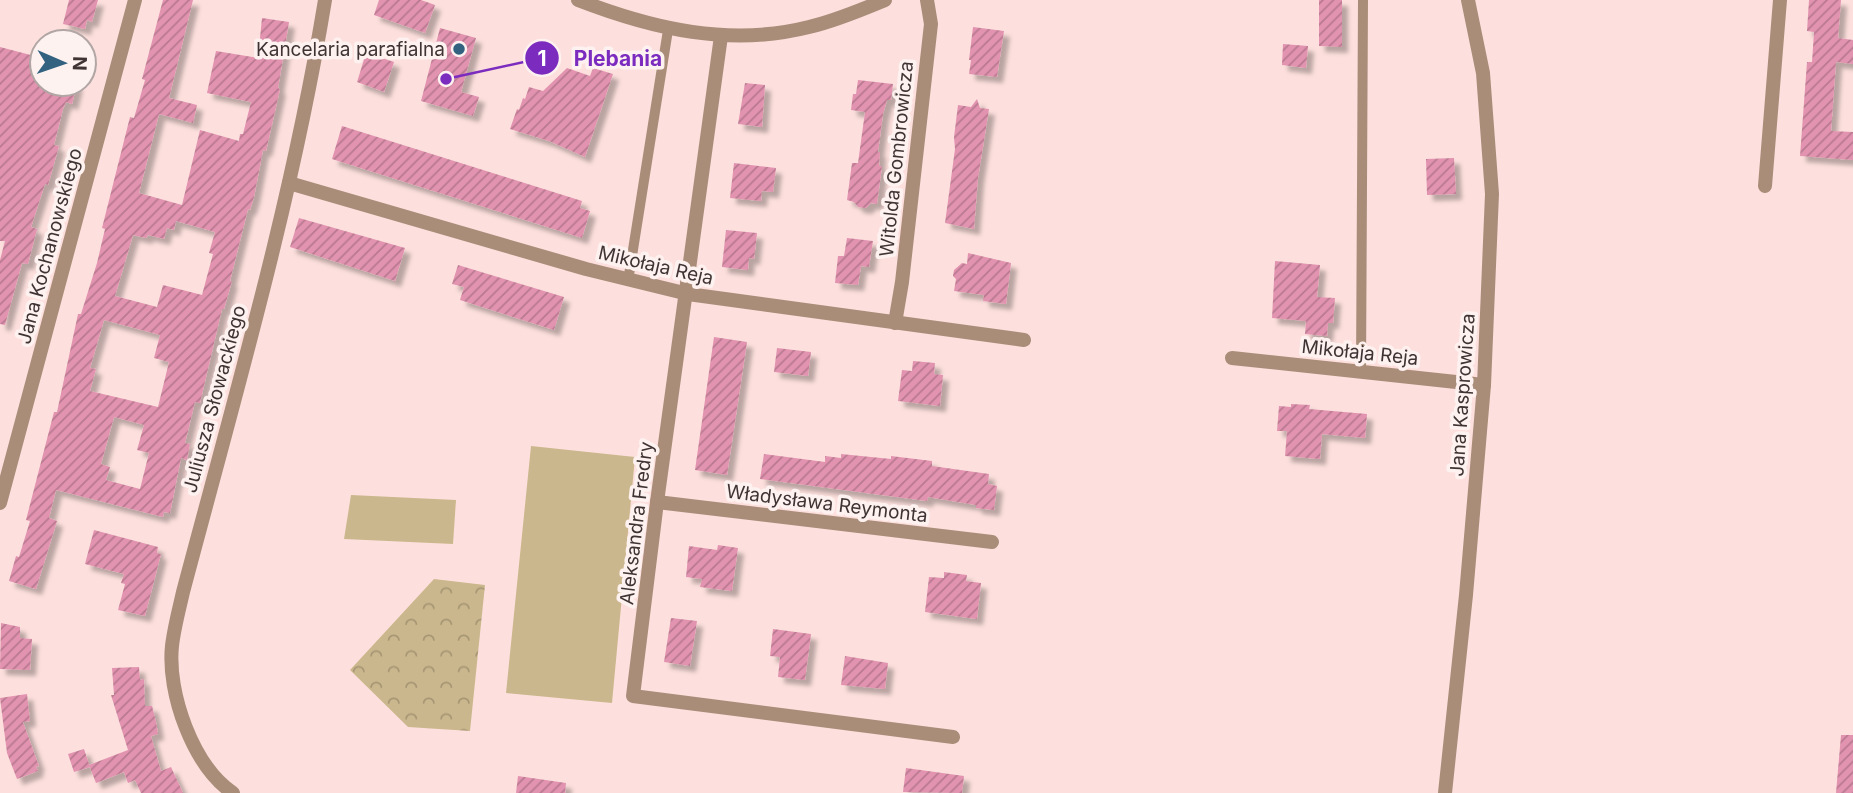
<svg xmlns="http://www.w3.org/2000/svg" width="1853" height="793" font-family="Inter,sans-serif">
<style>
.park{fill:url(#park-crowns)}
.pitch{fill:#cbb78d}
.building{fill:url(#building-hatch);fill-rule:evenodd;filter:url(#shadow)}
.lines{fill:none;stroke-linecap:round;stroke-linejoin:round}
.service{stroke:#aa8d79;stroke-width:10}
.minor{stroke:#aa8d79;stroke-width:14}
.poi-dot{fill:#326280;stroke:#fef2f1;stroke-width:2.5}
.labels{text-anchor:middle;stroke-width:7;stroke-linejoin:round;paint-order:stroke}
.poi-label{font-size:19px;fill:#3f3433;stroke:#fef2f1;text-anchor:end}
.street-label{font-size:19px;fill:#3f3433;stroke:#fef2f1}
.leader{fill:none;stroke:#7b2cbf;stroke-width:2.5}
.callout-dot{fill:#7b2cbf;stroke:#fef2f1;stroke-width:2.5}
.mark-label{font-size:21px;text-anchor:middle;font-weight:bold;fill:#fff}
.callout-label{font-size:21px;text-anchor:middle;font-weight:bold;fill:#7b2cbf;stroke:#fef2f1;stroke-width:7;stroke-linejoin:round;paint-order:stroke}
</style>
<defs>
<pattern id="park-crowns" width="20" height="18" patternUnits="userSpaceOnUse" patternTransform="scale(1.75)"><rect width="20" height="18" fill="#cbb78d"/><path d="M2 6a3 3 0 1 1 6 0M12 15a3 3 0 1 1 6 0" fill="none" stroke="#a69674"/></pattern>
<pattern id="building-hatch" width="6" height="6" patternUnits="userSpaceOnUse" patternTransform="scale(1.75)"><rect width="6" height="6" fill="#e293b0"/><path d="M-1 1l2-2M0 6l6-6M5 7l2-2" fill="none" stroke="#b97990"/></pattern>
<filter id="shadow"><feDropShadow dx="6" dy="6" stdDeviation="2" flood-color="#0004"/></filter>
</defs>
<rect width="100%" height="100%" fill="#fde0dd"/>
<polygon class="park" points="434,579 485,585 470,731 408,727 350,670"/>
<g class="pitch">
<polygon points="531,446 635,457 612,703 506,693"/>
<polygon points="351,495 456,500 453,544 344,539"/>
</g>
<g class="building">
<polygon points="69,0 98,0 92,22 87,20 85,29 63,24"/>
<path d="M163 0H193L169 98 197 105 193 123 159 114 139 193 182 205 200 130 239 141 240 134H243L251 102 207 93 216 51 258 58 262 18 289 22 278 88 280 89 266 151 263 150 254 197 250 210 248 209 230 281H232L224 309H222L200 403 195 402 185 443 190 444 187 460 181 458 170 513 164 512 163 517 56 490 49 518 57 521 36 589 9 581 16 556 19 557 30 521 26 520 54 412H57L78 314H81L97 263 105 229 102 228 130 117 134 118 145 80 142 79ZM176 221 215 232 209 253 213 254 202 295 163 285 157 307 115 296 133 235 146 238 148 235 164 239 167 228 174 230ZM104 320 160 335 154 358 169 362 158 407 90 391 96 369 90 368ZM114 417 144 425 137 450 149 453 140 489 106 480 110 467 101 464Z"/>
<polygon points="379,0 421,0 435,5 425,33 374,15"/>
<polygon points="1319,0 1342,0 1342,47 1319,46"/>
<polygon points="1809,0 1841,0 1838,38 1853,40 1853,64 1836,62 1831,131 1853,132 1853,160 1800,156 1807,62 1812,62 1814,32 1807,31"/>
<polygon points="973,27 1004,31 997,77 969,74 971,60 969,60"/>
<polygon points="440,28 476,38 461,92 479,97 473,116 421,101"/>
<polygon points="1283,44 1308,46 1306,68 1282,65"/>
<polygon points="0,47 42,58 42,84 77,84 72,104 66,102 63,109 54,145 59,146 48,185 45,184 31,227 37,229 28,264 22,263 5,325 0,324 0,260 5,241 0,241"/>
<polygon points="366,53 394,62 384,92 357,82"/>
<polygon points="567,68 590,76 593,68 613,74 585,157 549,141 510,129 517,109 519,110 523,98 525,99 529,87 543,91"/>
<polygon points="858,80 893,84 891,100 887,100 883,114 878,152 880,152 879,166 882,166 877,204 871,203 866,208 858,207 854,202 847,200 852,163 858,163 865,112 851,110 853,94 856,94"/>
<polygon points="745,83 765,85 762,127 738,124"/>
<polygon points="977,99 980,108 989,109 978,178 974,229 945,223 955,149 954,137 958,105 971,107"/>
<polygon points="342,126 582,201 580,208 590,211 582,238 332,159"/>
<polygon points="1454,158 1456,194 1427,195 1426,159"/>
<polygon points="734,163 776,168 773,192 762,191 761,201 730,198"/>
<polygon points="299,218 405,248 395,281 290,247"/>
<polygon points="726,230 757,233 754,259 749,258 748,270 722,267"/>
<polygon points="847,238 873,241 869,267 861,266 858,285 835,283 838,256 844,256"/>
<polygon points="968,253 1011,263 1006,304 983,301 984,295 954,291 956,279 953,276 954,270 962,263 967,264"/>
<polygon points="1275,261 1320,265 1317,297 1335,298 1333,323 1328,323 1327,336 1305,334 1306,321 1272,318"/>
<polygon points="458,265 564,297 554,330 460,300 464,287 452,284"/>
<polygon points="714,337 747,342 727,475 695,470"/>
<polygon points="777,348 811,352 808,376 774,372"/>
<polygon points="913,361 935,363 934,374 943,375 940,406 898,401 902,370 912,371"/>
<polygon points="1291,404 1310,405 1309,409 1367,414 1365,438 1322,434 1320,459 1285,456 1287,431 1277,431 1279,406 1291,407"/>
<polygon points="764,454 825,462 825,456 841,458 841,454 891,459 891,456 932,461 932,466 989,474 988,484 997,486 994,510 976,508 976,505 928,497 927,501 760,479"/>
<polygon points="94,530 158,547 157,553 161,554 145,616 118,610 125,584 121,583 124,574 85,564"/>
<polygon points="718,545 738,548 732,591 700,587 702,579 686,577 689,546 717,550"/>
<polygon points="944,572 967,575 966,581 981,583 977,619 925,612 929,577 944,578"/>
<polygon points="671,618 697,621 690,666 664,662"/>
<polygon points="1,623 20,627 20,638 32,639 30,670 0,669"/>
<polygon points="773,629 811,634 805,680 778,677 780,657 770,656"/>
<polygon points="845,656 888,663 885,689 841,685"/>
<polygon points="139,667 140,680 144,679 145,706 152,706 156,722 158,734 151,736 161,771 171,767 183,793 141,793 135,780 128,783 124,772 96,783 89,765 128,750 111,695 114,695 112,668"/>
<polygon points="27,694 30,721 23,722 39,766 36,767 38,771 17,779 7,753 0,698"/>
<polygon points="1841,735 1853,735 1853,793 1836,793"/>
<polygon points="84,749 90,767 74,772 68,754"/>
<polygon points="906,768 964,776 962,793 903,792"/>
<polygon points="518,776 566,783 565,793 516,793"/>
</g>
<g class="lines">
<g class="service">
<polyline points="628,281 668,30"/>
<polyline points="1361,372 1363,0"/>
</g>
<g class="minor">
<path d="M578 0C653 29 730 47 809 27 835 21 861 10 885 0"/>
<polyline points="721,36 657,502 633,696 953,737"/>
<polyline points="289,183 586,269 688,294 1024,340"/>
<polyline points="1765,186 1780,0"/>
<polyline points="895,323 902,282 931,24 927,0"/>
<polyline points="1232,358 1484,385"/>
<polyline points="657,502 992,542"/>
<polyline points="0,503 135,0"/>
<path d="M233 793C193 766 167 693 172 646 174 628 179 610 183 592 235 396 292 201 325 0"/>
<polyline points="1445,793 1466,595 1484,385 1492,194 1483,73 1468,0"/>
</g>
</g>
<circle class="poi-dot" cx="459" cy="49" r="7"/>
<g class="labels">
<g class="poi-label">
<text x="445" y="56">Kancelaria parafialna</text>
</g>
<g class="street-label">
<text transform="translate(896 159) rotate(-84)" y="7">Witolda Gombrowicza</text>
<text transform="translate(49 246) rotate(-75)" y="7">Jana Kochanowskiego</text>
<text transform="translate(656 265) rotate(13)" y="7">Mikołaja Reja</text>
<text transform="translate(1360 352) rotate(6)" y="7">Mikołaja Reja</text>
<text transform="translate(1462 395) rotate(-86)" y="7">Jana Kasprowicza</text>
<text transform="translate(214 399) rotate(-75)" y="7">Juliusza Słowackiego</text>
<text transform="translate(827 503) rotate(7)" y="7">Władysława Reymonta</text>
<text transform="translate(636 523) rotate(-83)" y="7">Aleksandra Fredry</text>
</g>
</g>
<path class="leader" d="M446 79L542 58"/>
<g class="callout-dot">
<circle cx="446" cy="79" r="7"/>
<circle cx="542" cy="58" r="18"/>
</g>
<g class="mark-label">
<text x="542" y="66">1</text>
</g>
<g class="callout-label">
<text x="618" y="66">Plebania</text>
</g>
<g transform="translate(63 63) rotate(92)"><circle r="33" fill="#fef2f1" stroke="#b2a6a5" stroke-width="2"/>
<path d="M0-5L12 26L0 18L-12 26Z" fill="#326280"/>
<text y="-10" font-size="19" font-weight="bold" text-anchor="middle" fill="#3f3433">N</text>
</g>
</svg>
